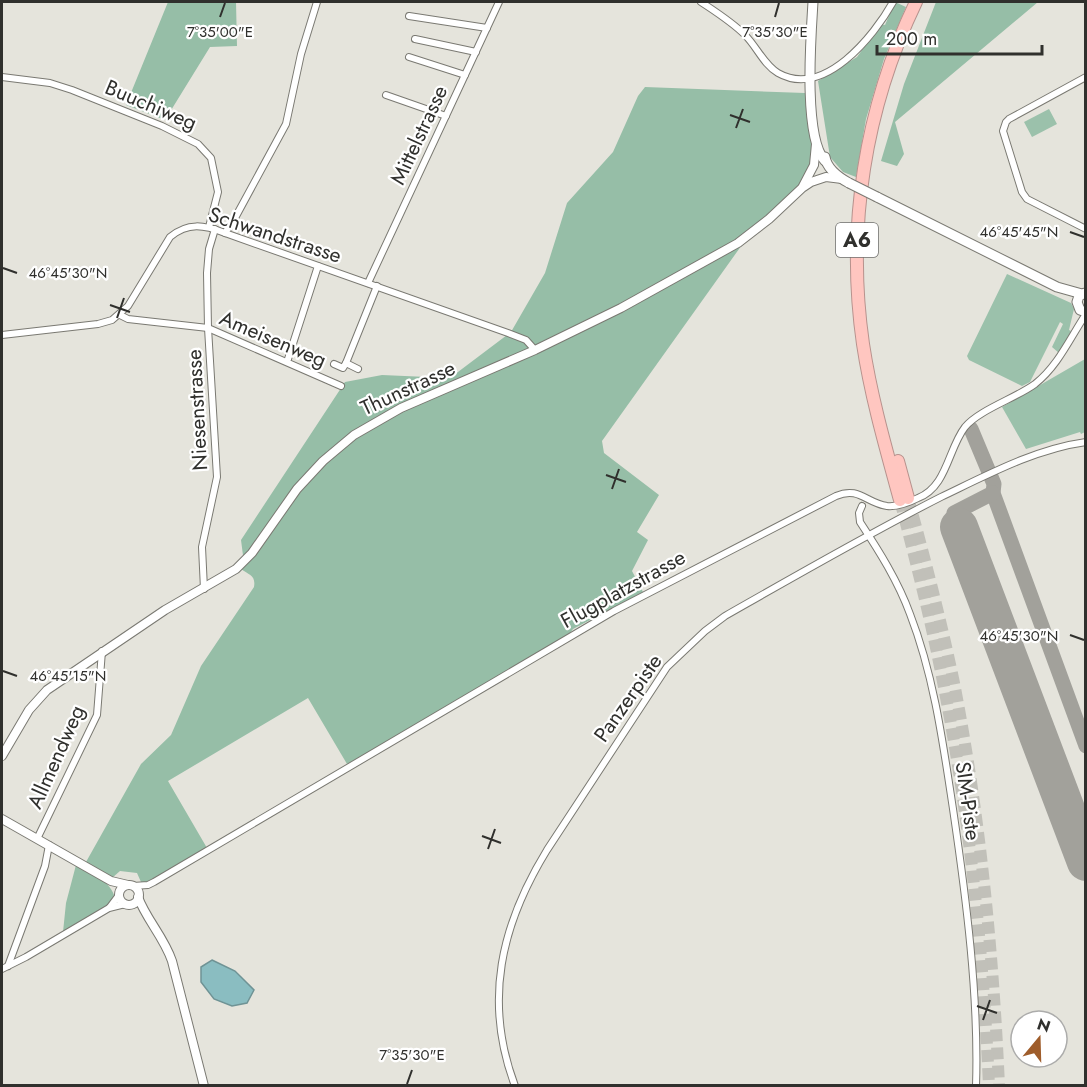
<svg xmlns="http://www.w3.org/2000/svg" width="1087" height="1087" font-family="Jost,sans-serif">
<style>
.green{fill:#9bc1ab}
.forest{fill:#96bea7}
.water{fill:#8abdc1;stroke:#6f9395;stroke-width:1.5}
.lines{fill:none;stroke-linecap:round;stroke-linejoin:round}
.taxiway{stroke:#a2a19b;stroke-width:15}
.runway{stroke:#a2a19b;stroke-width:38}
.motorway-tunnel{stroke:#c1c0b9;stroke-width:12;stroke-dasharray:12 6;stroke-linecap:butt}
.minor-casing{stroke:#7a7972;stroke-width:8}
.tertiary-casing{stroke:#7a7972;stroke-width:10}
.secondary-casing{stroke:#7a7972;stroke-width:11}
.motorway-casing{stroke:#b7928d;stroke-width:14}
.minor{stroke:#fff;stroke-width:6}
.tertiary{stroke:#fff;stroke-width:8}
.secondary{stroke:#fff;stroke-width:9}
.motorway{stroke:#ffc6c0;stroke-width:12}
.secondary-bridge-casing{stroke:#7a7972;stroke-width:11;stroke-linecap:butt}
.secondary-bridge{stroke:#fff;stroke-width:9}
.ticks{fill:none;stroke:#30302d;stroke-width:2}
.labels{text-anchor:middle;stroke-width:4.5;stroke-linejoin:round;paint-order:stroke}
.shield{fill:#fff;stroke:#6e6e6c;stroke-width:1.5}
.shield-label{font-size:20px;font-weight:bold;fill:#30302d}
.street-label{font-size:21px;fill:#30302d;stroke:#fff}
.ticks-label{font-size:15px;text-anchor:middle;fill:#30302d;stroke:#fff;stroke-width:4.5;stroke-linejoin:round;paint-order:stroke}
</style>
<rect width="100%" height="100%" fill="#e5e4dc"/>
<g class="green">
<polygon points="1049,109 1057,124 1032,137 1024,122"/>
<polygon points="1007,274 1071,303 1074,309 1069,330 1071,331 1059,353 1052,347 1063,324 1060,322 1030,382 1022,386 969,360 967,356"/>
<polygon points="1085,359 1085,432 1081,434 1080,432 1026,449 1002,407"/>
</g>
<g class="forest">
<polygon points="168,2 236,2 237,46 210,47 165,120 126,105"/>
<polygon points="895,2 906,7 884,59 866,119 856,177 843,172 830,157 818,81 857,57 881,24 885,25"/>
<polygon points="936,2 1038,2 895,122 904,154 897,166 881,161 904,84"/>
<path d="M645 87 805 93C808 113 813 134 814 153 814 180 764 223 742 234L744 242 602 441 604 453 659 495 637 532 648 540 632 571 643 592 573 629 561 646 347 764 308 698 168 781 207 848 145 883 141 882 137 873 120 871 112 878 86 862 141 764 171 735 201 666 254 587C256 575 249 575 241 569L244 563 241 540 345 382 382 375 450 378 511 332 545 273 567 203 613 152 638 96Z"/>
<path d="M76 865C89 872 109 880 114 895L108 905 63 932 66 903Z"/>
</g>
<polygon class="water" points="212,960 235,971 254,990 247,1003 232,1006 214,999 201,982 201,967"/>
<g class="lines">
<g class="taxiway">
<polyline points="971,429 994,484 993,493 1086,746"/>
<polyline points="959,527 954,513 993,493"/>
</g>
<polyline class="runway" points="959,527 1086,862"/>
<g class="motorway-tunnel">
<path d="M908 498C925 559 941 621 954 683 980 816 993 950 999 1086"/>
<path d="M900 500C916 562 932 624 944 687 970 819 983 951 989 1086"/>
</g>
<g class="minor-casing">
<g id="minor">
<path d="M701 2C716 12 732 22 745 35 757 47 764 65 778 73 824 99 874 36 893 2"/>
<polyline points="409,16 487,28"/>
<polyline points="415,39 476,52"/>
<polyline points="409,57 465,75"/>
<polyline points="2,77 50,83 72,90 162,126 198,144 211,158 218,192 209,227"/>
<polyline points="1086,77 1009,119 1006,122 1003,131 1022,192 1027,199 1086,229"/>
<polyline points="386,95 446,116"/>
<polyline points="225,233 235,218 286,124 301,54 317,2"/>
<polyline points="368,283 499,2"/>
<polyline points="120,315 128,319 208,328 341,386"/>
<path d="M2 335 98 324 112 320 128 306 170 237C188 222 204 225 225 233L508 333 526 340 535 350"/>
<polyline points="288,359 318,266"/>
<polyline points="346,363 358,369"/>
<polyline points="334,364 343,368 346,363 377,286"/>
<path d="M862 506 859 513 860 522C879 551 898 581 910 614 934 676 943 743 953 809 966 897 979 997 976 1086"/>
<polyline points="204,589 202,547 217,477 208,328 207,273 209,249 215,229"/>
<polyline points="37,839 97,715 102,651"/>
<path d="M133 886 148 885 154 882 614 611 836 496C859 486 866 503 887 506 897 507 910 502 918 498 947 487 948 449 965 427 979 410 1016 398 1035 384 1058 366 1070 338 1086 314"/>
<polyline points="110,907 119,895"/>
<polyline points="8,966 45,866 49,845"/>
<polyline points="2,969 26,957 109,908 125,904"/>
<path d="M515 1086C483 1001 501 925 547 850L667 667 705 631 725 616C797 575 868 534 941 497 987 475 1035 449 1086 442"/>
</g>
</g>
<g class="tertiary-casing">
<g id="tertiary">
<polyline points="803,186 814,165 816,144"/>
<polyline points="2,756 29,710 47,690 165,610 236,569 252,553 297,489 323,461 354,435 401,408 535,350 621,308 738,243 769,219 802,188 811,182 826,177 842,179"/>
<polyline points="2,819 111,881 128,885"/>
<circle cx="129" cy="895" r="10"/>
<path d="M138 897C146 919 164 937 172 961L204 1086"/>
</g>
</g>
<g class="secondary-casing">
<g id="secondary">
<path d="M813 2C811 35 803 137 825 161"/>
<path d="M825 157C827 169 838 177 849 183"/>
<polyline points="877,197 1057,287 1082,294"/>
<polyline points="1085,293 1079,296 1077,302 1080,310 1086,312"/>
</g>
</g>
<g class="motorway-casing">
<g id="motorway">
<polyline points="898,461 908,498"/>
<path d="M900 500C886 449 871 397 863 344 846 227 865 108 916 2"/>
</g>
</g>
<use href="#minor" class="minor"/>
<use href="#tertiary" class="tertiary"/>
<use href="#secondary" class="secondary"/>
<use href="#motorway" class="motorway"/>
<g class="secondary-bridge-casing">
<polyline id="secondary-bridge" points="849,183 877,197"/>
</g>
<use href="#secondary-bridge" class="secondary-bridge"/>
</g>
<path class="ticks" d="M220 17 225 3M775 17 779 3M730 115 750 122M736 128 743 109M1070 232 1084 237M3 268 17 273M110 305 130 312M117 318 124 298M606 475 626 482M612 489 619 469M1070 635 1084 640M3 671 17 676M482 836 501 843M488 849 495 829M977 1006 997 1013M983 1020 990 1000M407 1084 412 1070"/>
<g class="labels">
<rect class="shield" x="836" y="223" width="42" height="34" rx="4.5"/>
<g class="shield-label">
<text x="857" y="247">A6</text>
</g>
<g class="street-label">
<text transform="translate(151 105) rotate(23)" y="7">Buuchiweg</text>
<text transform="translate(419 135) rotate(-65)" y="7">Mittelstrasse</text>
<text transform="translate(275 235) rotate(18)" y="7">Schwandstrasse</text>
<text transform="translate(273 339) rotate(23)" y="7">Ameisenweg</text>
<text transform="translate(408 388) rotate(-25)" y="7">Thunstrasse</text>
<text transform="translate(197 410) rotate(-93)" y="7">Niesenstrasse</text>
<text transform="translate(623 589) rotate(-29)" y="7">Flugplatzstrasse</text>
<text transform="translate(628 698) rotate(-55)" y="7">Panzerpiste</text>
<text transform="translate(56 757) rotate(-66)" y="7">Allmendweg</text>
<text transform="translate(968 801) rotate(82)" y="7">SIM-Piste</text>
</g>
</g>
<g class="ticks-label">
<text x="220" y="37">7°35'00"E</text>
<text x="775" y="37">7°35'30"E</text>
<text x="1019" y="237">46°45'45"N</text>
<text x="68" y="278">46°45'30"N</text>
<text x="1019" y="641">46°45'30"N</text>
<text x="68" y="681">46°45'15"N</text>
<text x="412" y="1060">7°35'30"E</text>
</g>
<rect width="1087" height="1087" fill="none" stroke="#30302d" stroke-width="6"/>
<g transform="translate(1039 1039) rotate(19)"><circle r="28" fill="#ffffff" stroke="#acacab" stroke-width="1.5"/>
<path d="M0-4.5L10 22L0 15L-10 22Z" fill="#9f5d2b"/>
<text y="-9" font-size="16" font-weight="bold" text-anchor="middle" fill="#30302d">N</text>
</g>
<path d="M877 45v9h165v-9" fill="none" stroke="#30302d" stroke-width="3"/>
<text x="886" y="45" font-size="18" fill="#30302d" stroke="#ffffff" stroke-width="4.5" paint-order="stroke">200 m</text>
</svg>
